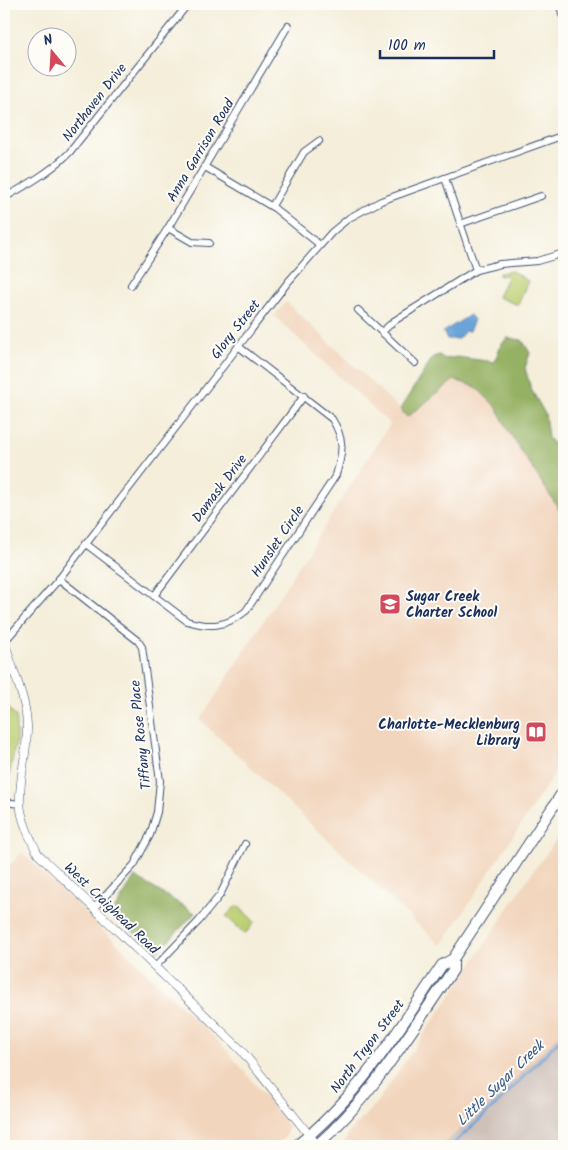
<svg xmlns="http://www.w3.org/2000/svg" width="568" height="1150" font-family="Kalam,sans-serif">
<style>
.built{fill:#f2d5bd}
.industrial{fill:#cfc1ba}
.green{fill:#bcce71;stroke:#6c7e68}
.forest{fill:#95b163;stroke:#587060}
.water{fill:#6ba4da;stroke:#436a9c}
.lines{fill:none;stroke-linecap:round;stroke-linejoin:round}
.stream{stroke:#6ba4da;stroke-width:2.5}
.minor-casing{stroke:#3c4c71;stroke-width:8}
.tertiary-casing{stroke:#3c4c71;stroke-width:9}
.primary-casing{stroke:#3c4c71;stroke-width:12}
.minor{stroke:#fff;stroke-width:6}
.tertiary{stroke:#fff;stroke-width:8}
.primary{stroke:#fff;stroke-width:10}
.labels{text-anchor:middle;stroke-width:4;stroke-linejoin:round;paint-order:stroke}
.street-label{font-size:14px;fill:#1b2f5e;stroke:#fdfcf7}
.poi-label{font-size:14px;font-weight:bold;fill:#1b2f5e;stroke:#fdfcf7;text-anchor:start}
.water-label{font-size:15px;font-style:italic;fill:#375889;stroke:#fdfcf7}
</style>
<rect width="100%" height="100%" fill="#fdfcf7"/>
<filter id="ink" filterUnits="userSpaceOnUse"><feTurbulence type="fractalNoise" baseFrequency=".02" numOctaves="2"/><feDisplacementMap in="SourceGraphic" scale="10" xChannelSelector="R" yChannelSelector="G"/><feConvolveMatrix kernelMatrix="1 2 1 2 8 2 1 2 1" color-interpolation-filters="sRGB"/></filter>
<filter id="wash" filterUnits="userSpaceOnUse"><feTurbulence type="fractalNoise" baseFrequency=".0096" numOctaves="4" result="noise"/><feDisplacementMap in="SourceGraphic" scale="20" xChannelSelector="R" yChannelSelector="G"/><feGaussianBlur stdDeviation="1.12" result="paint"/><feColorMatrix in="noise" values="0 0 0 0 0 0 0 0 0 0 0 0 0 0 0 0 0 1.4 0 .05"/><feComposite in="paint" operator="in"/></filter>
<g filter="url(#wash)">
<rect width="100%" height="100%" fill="#f4eeda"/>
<g class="built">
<polygon points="286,302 400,409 433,357 479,371 564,490 564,759 441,946 200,720 390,424 274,316"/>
<polygon points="564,829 564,1030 489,1104 441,1146 346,1146 345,1142 348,1134 377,1102 450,997 527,880"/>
<polygon points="22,852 225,1048 285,1121 288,1129 285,1137 274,1146 4,1146 4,871"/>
</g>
<polygon class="industrial" points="564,1030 564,1146 441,1146 489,1104"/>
<g class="green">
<polygon points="512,271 528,281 518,305 498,297 507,277 506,275 499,276 499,273"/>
<polygon points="4,703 16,717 16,742 6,790 4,791"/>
<polygon points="237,905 255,922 245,934 226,916"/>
</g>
<g class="forest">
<polygon points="508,338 522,340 530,353 525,368 531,389 545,414 548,438 564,455 564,517 509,432 497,408 476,387 454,380 407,417 400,409 433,357 439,355 445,359 457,357 494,362 502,343"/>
<polygon points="135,877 195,913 156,954 113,912"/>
</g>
<polygon class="water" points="470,315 474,320 469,331 465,331 458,339 447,339 443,332"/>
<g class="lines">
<polyline class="stream" points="451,1146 501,1100 564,1035"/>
</g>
</g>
<g filter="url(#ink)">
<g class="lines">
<g class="minor-casing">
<g id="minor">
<polyline points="205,167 274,208 320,245"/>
<polyline points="445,178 476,270"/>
<path d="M4 198C27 185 50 172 69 153L188 4"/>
<polyline points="272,206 304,152 319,141"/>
<polyline points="460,224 541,196"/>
<polyline points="168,228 192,242 209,243"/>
<polyline points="131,285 168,228 288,26"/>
<polyline points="358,310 415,363"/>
<polyline points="382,332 394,321 476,270 500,264 537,261 564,253"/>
<path d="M86 544 187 621C210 628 226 627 246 611L336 475C343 452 345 440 332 419L238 346"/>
<polyline points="59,579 138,641 142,647 160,781 157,812 150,835 134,865 94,908"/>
<polyline points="154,596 304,396"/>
<polyline points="4,642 59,579 288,282 332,232 349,218 381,201 564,135"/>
<polyline points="4,802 20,804"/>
<polyline points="155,967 199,921 220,895 245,844"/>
</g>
</g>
<g class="tertiary-casing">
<path id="tertiary" d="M4 639C11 668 26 696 27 725 28 751 19 777 20 802 21 820 30 838 38 854L241 1050 318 1146"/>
</g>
<g class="primary-casing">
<g id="primary">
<polyline points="562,4 564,14"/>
<path d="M296 1146C358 1098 399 1029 442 965L453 959 564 790"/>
<path d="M316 1146C372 1097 411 1031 453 970V959"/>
</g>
</g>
<use href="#minor" class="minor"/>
<use href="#tertiary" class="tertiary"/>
<use href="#primary" class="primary"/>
</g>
</g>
<defs>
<g id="school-square" transform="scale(1.125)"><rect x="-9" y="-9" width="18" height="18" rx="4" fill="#d1495b" stroke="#fdfcf7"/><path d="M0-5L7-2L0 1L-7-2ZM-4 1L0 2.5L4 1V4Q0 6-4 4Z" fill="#fff"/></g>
<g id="library-square" transform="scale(1.125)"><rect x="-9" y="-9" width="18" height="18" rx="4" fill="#d1495b" stroke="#fdfcf7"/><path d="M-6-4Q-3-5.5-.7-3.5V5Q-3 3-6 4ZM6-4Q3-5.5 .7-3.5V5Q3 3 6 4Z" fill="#fff"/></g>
</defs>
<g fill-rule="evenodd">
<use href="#school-square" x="390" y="604"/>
<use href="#library-square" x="536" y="732"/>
</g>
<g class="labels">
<g class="street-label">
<text transform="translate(94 102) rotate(-52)" y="5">Northaven Drive</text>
<text transform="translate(200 150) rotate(-59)" y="5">Anna Garrison Road</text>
<text transform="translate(235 329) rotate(-52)" y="5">Glory Street</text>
<text transform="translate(219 488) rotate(-53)" y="5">Damask Drive</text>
<text transform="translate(277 541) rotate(-56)" y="5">Hunslet Circle</text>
<text transform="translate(140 735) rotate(-96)" y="5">Tiffany Rose Place</text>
<text transform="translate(112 908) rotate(44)" y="5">West Craighead Road</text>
<text transform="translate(367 1046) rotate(-53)" y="5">North Tryon Street</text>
</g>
<g class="poi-label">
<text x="406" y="601">Sugar Creek<tspan x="406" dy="16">Charter School</tspan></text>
<text x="520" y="729" text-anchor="end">Charlotte-Mecklenburg<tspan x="520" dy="16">Library</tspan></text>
</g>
<g class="water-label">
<text transform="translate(500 1083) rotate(-44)" y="5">Little Sugar Creek</text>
</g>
</g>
<rect width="568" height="1150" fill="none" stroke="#fdfcf7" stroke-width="20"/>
<g transform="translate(52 52) rotate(342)"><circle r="24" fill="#fdfcf7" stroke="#a3aaba"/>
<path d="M0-4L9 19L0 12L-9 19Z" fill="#d1495b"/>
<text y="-8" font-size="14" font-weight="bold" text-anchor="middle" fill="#1b2f5e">N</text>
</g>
<path d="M380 50v8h114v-8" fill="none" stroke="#1b2f5e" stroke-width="2.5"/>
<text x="388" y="50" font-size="15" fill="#1b2f5e" stroke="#fdfcf7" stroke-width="4" paint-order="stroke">100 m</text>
</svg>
